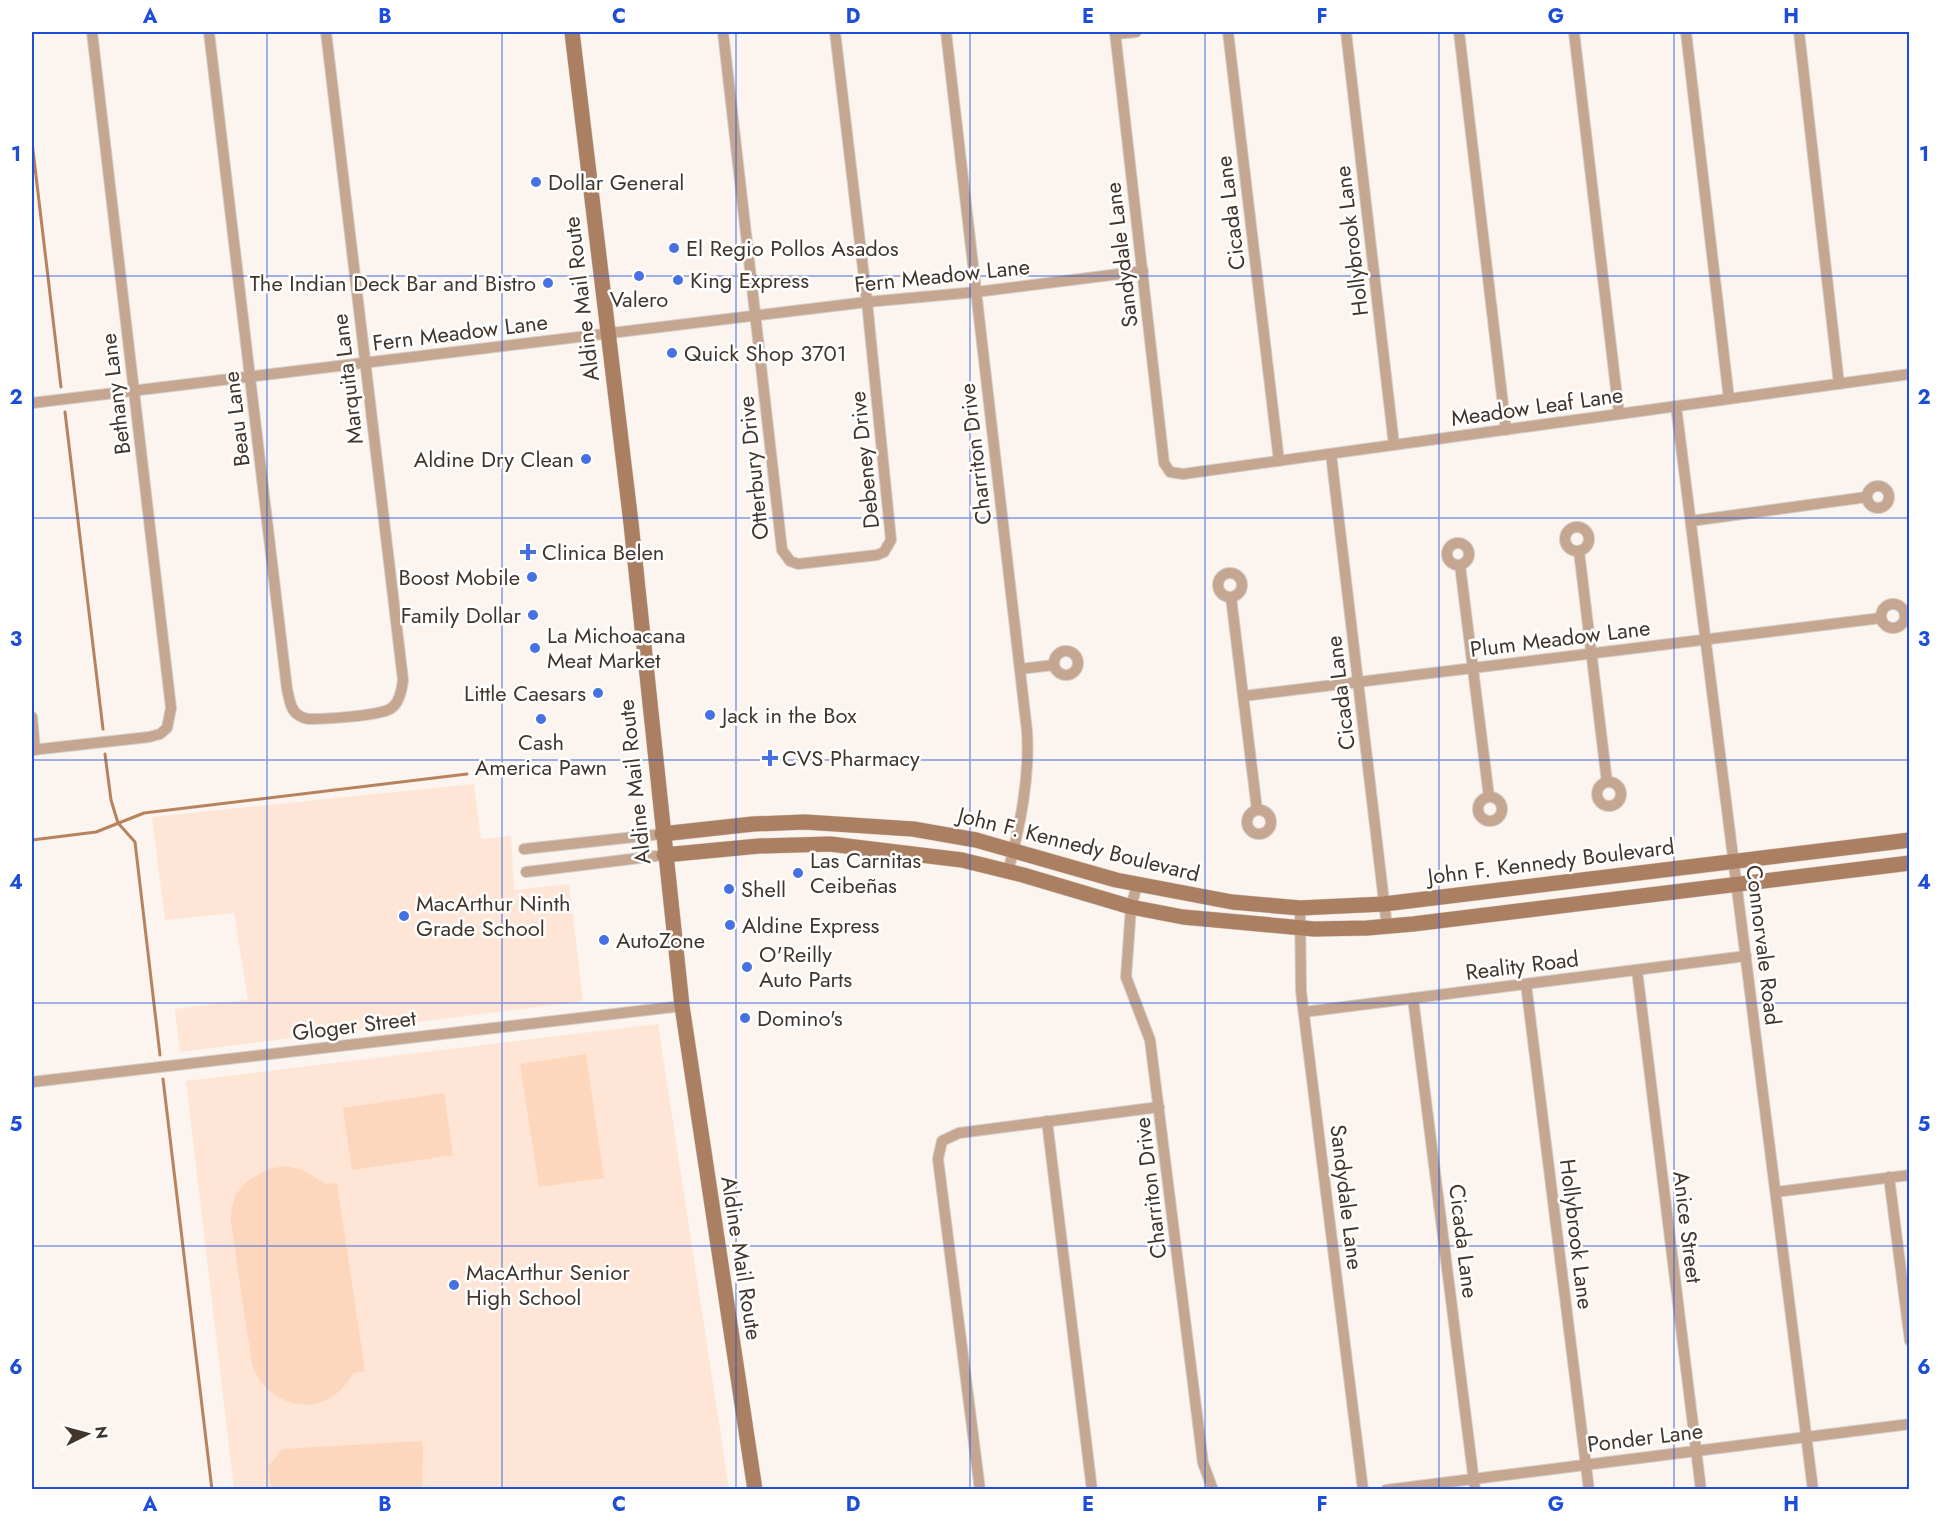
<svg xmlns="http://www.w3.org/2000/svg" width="1941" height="1521" font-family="Jost,sans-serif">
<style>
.built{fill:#fee5d5}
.green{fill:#fdd7bd}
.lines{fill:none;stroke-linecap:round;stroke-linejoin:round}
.stream{stroke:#b6835e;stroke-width:3}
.minor-casing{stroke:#d6cec8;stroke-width:12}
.secondary-casing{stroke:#d6cec8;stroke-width:16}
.minor{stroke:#c4a691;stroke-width:10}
.secondary{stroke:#ab7f61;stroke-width:15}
.grid{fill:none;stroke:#1d4ed8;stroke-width:1.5;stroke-opacity:0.55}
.poi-dot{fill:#4770e2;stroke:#fff;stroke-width:2}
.labels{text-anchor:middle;stroke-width:5;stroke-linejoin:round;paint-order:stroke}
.poi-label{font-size:22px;fill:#42352c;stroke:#fff;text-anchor:start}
.street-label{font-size:22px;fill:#42352c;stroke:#fff}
.neatline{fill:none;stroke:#1d4ed8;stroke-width:2}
.grid-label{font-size:20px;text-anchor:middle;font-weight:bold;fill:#1d4ed8}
</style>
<rect width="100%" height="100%" fill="#fbf4ef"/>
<g class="built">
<polygon points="474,784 481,839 511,836 514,890 569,884 583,1001 180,1052 175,1009 248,1000 234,913 165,920 152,817"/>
<polygon points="658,1024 729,1489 234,1489 186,1081"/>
</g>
<g class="green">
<polygon points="586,1054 604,1178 539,1187 520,1064"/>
<polygon points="444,1093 453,1155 352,1170 343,1108"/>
<path d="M286 1166 303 1170 326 1184 337 1183 365 1371 353 1373C329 1420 270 1412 252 1365L231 1222V1212L235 1196 246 1182 268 1169Z"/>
<polygon points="422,1441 423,1451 422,1489 271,1489 268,1467 282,1449"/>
</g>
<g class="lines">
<g class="stream">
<polyline points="32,142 61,387"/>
<polyline points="65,412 103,729"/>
<polyline points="105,754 111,800 118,823 135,842 160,1055"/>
<polyline points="32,840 96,832 144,813 467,774"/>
<polyline points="163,1079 212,1490"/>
</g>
<g class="minor-casing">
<g id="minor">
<path d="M209 32 287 689C289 697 290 709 297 714 301 717 306 719 310 719 326 719 377 716 390 709 399 704 402 689 403 680L326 32"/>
<polyline points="723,32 782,550 790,561 798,564 877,555 884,552 891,540 867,302 835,32"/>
<path d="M946 32 1027 731C1030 779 1020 825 1008 872"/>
<polyline points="1115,32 1164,463 1170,472 1183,474 1910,374"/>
<polyline points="1228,32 1279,461"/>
<polyline points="1346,32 1394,445"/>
<polyline points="1459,32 1506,430"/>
<polyline points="1574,32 1619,414"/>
<polyline points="1686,32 1729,399"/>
<polyline points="1799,32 1839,384"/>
<polyline points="1115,34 1136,32"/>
<polyline points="32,403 867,302 976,292 1143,271"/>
<polyline points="1676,406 1813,1490"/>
<polyline points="1331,454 1387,927"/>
<circle cx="1878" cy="497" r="11"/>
<polyline points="1691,521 1867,497"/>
<circle cx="1577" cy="539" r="12"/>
<circle cx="1458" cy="554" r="11"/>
<polyline points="1579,551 1607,782"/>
<polyline points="1460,565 1489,797"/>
<circle cx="1230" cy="585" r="12"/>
<polyline points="1231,597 1257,810"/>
<circle cx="1893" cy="616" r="12"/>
<circle cx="1066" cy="663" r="12"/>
<polyline points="1020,669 1054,665"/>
<polyline points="1244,696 1881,618"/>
<polyline points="32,717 35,750"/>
<polyline points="32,750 149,737 160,734 167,728 171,708 92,32"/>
<circle cx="1609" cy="794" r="12"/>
<circle cx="1490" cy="809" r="12"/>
<circle cx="1259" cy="822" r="12"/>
<polyline points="524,849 662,834"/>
<polyline points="526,872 664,855"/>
<polyline points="1137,885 1131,907 1126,977 1150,1040 1203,1463 1213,1490"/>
<polyline points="1300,908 1301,991 1363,1490"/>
<polyline points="1637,970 1701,1490"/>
<polyline points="1526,984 1589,1490"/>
<polyline points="1413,998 1475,1490"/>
<polyline points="1304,1012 1746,956"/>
<polyline points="32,1082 682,1006"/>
<polyline points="1047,1121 1092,1490"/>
<polyline points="1889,1177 1910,1341"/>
<polyline points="1776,1192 1910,1175"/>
<polyline points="980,1490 938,1159 942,1141 959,1133 1159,1107"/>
<polyline points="1386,1490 1910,1424"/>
</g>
</g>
<g class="secondary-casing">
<g id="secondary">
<polyline points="572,32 631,523 682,1006 755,1490"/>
<polyline points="662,834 753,824 805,822 913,829 976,840 1116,880 1232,902 1300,908 1384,904 1910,840"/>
<polyline points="664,855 759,846 830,844 962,860 1023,875 1131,907 1183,917 1314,929 1367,928 1413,924 1910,863"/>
</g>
</g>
<use href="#minor" class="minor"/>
<use href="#secondary" class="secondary"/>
</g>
<path class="grid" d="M267 32V1490M502 32V1490M736 32V1490M970 32V1490M1205 32V1490M1439 32V1490M1674 32V1490M32 276H1910M32 518H1910M32 760H1910M32 1003H1910M32 1246H1910"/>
<g class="poi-dot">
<circle cx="536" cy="182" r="6"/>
<circle cx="674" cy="248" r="6"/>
<circle cx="639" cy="276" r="6"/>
<circle cx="678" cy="280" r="6"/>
<circle cx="548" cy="283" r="6"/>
<circle cx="672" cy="353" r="6"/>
<circle cx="586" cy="459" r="6"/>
<path d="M525 543h6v6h6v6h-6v6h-6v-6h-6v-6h6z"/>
<circle cx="532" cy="577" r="6"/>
<circle cx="533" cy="615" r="6"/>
<circle cx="535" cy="648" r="6"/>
<circle cx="598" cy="693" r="6"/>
<circle cx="710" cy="715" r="6"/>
<circle cx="541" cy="719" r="6"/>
<path d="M767 749h6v6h6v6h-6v6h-6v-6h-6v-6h6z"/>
<circle cx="798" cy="873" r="6"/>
<circle cx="729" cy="889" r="6"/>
<circle cx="404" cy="916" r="6"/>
<circle cx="730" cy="925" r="6"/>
<circle cx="604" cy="940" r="6"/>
<circle cx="747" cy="967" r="6"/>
<circle cx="745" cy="1018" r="6"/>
<circle cx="454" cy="1285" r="6"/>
</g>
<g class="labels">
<g class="poi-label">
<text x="548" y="190">Dollar General</text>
<text x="686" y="256">El Regio Pollos Asados</text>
<text x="690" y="288">King Express</text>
<text x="536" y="291" text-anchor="end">The Indian Deck Bar and Bistro</text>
<text x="639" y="307" text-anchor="middle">Valero</text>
<text x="684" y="361">Quick Shop 3701</text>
<text x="574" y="467" text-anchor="end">Aldine Dry Clean</text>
<text x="542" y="560">Clinica Belen</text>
<text x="520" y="585" text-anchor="end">Boost Mobile</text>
<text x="521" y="623" text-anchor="end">Family Dollar</text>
<text x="547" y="643">La Michoacana<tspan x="547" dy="25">Meat Market</tspan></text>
<text x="586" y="701" text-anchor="end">Little Caesars</text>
<text x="722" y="723">Jack in the Box</text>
<text x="541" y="750" text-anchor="middle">Cash<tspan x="541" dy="25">America Pawn</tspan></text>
<text x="782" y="766">CVS Pharmacy</text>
<text x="810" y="868">Las Carnitas<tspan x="810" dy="25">Ceibeñas</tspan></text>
<text x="741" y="897">Shell</text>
<text x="416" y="911">MacArthur Ninth<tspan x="416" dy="25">Grade School</tspan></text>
<text x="742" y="933">Aldine Express</text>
<text x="616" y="948">AutoZone</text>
<text x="759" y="962">O'Reilly<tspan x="759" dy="25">Auto Parts</tspan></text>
<text x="757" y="1026">Domino's</text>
<text x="466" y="1280">MacArthur Senior<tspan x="466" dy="25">High School</tspan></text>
</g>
<g class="street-label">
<text transform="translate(1230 213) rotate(-97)" y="8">Cicada Lane</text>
<text transform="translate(1351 241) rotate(-97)" y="8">Hollybrook Lane</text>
<text transform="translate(1121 255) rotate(-97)" y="8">Sandydale Lane</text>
<text transform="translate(942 275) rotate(-6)" y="8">Fern Meadow Lane</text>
<text transform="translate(581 299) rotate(-97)" y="8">Aldine Mail Route</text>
<text transform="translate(460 332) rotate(-7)" y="8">Fern Meadow Lane</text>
<text transform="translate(347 379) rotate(-97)" y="8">Marquita Lane</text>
<text transform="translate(115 394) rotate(-97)" y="8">Bethany Lane</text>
<text transform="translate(1537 406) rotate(-8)" y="8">Meadow Leaf Lane</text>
<text transform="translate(236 419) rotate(-97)" y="8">Beau Lane</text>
<text transform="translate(975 454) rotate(-97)" y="8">Charriton Drive</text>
<text transform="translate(864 460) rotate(-96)" y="8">Debeney Drive</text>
<text transform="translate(753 468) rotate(-96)" y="8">Otterbury Drive</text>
<text transform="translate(1560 638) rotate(-7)" y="8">Plum Meadow Lane</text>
<text transform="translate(1340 693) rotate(-97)" y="8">Cicada Lane</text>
<text transform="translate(634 782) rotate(-96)" y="8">Aldine Mail Route</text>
<text transform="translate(1079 844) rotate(14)" y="8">John F. Kennedy Boulevard</text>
<text transform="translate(1551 861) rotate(-7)" y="8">John F. Kennedy Boulevard</text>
<text transform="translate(1764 945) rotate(83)" y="8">Connorvale Road</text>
<text transform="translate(1522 965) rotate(-7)" y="8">Reality Road</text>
<text transform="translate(354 1025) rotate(-7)" y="8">Gloger Street</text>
<text transform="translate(1150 1188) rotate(-97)" y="8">Charriton Drive</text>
<text transform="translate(1347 1197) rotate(83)" y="8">Sandydale Lane</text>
<text transform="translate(1688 1227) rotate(83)" y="8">Anice Street</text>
<text transform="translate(1577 1234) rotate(83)" y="8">Hollybrook Lane</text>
<text transform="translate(1464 1241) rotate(83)" y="8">Cicada Lane</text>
<text transform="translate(742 1258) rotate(81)" y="8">Aldine Mail Route</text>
<text transform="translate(1645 1437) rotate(-7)" y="8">Ponder Lane</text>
</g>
</g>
<rect width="1941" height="1521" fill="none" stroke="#ffffff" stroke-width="66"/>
<g transform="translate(87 1434) rotate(84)" stroke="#ffffff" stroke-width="4.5" paint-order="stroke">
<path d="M0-4.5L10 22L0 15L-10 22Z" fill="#42352c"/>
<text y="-9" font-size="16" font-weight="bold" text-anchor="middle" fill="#42352c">N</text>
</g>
<rect x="33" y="33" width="1875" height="1455" class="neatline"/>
<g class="grid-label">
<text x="150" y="23">A</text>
<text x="385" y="23">B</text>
<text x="619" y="23">C</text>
<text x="853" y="23">D</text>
<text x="1088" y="23">E</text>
<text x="1322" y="23">F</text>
<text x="1556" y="23">G</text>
<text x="1791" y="23">H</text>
<text x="16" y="161">1</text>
<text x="1924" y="161">1</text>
<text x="16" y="404">2</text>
<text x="1924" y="404">2</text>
<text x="16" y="646">3</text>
<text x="1924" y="646">3</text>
<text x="16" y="889">4</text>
<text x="1924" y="889">4</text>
<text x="16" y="1131">5</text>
<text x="1924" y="1131">5</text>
<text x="16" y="1374">6</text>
<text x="1924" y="1374">6</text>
<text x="150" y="1511">A</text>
<text x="385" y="1511">B</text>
<text x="619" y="1511">C</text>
<text x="853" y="1511">D</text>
<text x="1088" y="1511">E</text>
<text x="1322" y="1511">F</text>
<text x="1556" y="1511">G</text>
<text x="1791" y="1511">H</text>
</g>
</svg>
